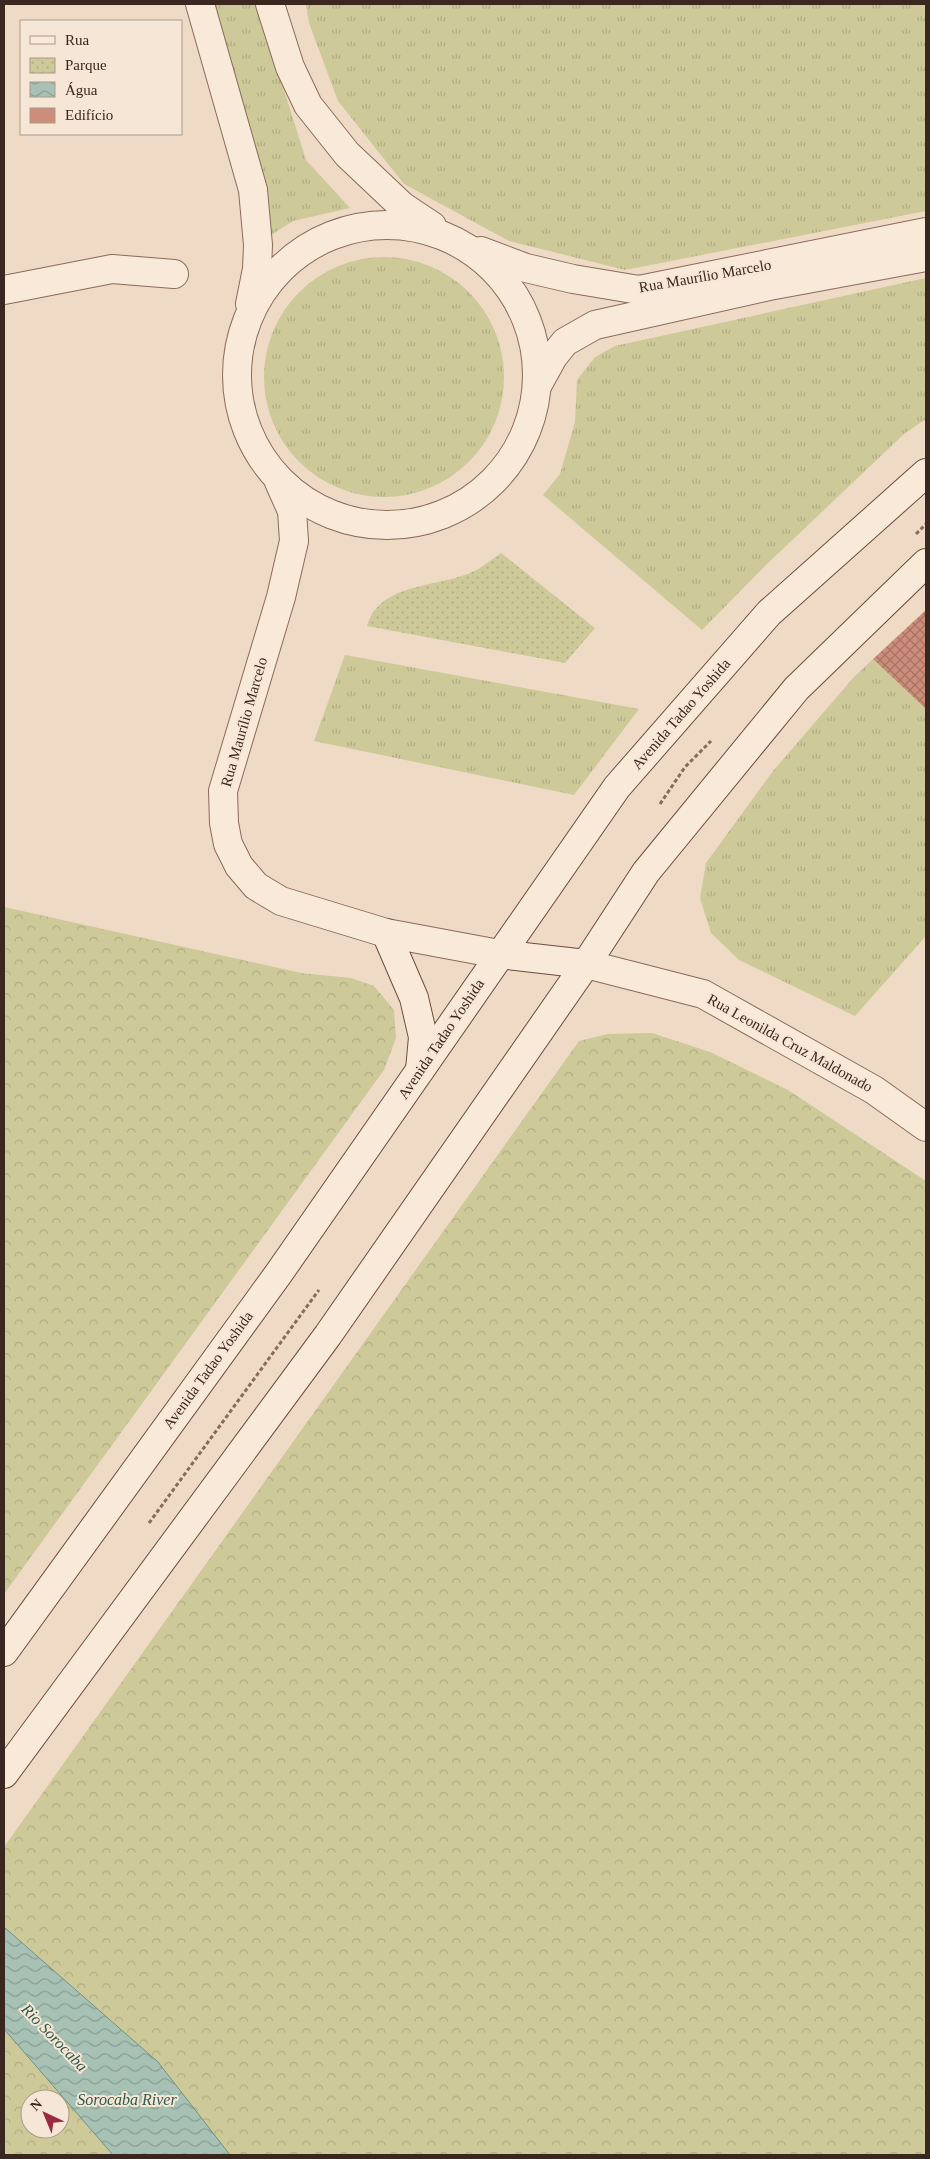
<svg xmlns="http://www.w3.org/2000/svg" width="930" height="2159" font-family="Georgia,serif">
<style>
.grass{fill:url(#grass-tufts)}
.forest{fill:url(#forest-crowns);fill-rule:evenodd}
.park{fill:url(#park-dots)}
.water{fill:url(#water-waves);stroke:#6d9181}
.building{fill:url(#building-cross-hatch)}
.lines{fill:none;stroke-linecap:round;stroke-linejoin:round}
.minor-casing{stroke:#8a6b5b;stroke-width:30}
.tertiary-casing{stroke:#8a6b5b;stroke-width:30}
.secondary-casing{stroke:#6c4c3e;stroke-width:30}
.path{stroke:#8a6b5b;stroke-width:3;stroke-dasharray:4 2.5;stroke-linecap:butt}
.minor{stroke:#f9e9d9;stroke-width:28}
.tertiary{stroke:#f9e9d9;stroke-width:28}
.secondary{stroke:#f9e9d9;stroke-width:28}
.labels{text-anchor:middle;stroke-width:4;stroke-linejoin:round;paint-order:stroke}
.street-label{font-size:15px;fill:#3a271f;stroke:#f6e6d5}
.water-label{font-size:16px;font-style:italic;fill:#2e5a4e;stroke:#f6e6d5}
</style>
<defs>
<pattern id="grass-tufts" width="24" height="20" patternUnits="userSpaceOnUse" patternTransform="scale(1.25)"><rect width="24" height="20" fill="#cdc999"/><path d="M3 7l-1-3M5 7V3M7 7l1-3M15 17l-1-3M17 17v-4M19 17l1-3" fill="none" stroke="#b1ad83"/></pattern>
<pattern id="forest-crowns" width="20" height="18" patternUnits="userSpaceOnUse" patternTransform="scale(1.25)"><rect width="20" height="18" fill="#cdc999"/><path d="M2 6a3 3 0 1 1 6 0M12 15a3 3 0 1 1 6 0" fill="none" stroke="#b1ad83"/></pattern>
<pattern id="park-dots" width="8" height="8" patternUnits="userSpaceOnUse" patternTransform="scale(1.25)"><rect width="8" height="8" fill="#cdc999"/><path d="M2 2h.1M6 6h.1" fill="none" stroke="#b1ad83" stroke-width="1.8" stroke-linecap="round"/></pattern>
<pattern id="water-waves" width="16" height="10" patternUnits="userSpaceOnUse" patternTransform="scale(1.25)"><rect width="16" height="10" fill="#a7c2b5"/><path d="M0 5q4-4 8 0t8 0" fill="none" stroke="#899e93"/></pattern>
<pattern id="building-cross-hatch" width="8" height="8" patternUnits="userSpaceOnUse" patternTransform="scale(1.25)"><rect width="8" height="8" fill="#cd8d7b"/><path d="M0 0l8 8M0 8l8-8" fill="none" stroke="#a77364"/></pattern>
</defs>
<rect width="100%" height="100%" fill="#efdac5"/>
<g class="grass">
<polygon points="214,4 257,4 306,160 350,208 293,221 268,237"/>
<polygon points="306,4 926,4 926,211 625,270 509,241 404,184 338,101 309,23"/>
<circle cx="384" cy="377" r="120"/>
<polygon points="926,278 926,419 904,434 766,565 702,630 543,495 560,474 575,422 577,380 595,357 615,346"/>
<polygon points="345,655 639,709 574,795 314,741"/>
<polygon points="873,659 926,709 926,936 855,1016 739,960 711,933 700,898 706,863 773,771 854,677"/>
</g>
<g class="forest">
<polygon points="4,907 301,973 351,978 374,986 394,1010 396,1038 384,1070 4,1594"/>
<polygon points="652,1033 710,1052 788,1090 926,1181 926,2155 228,2155 158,2062 4,1927 4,1847 579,1041 608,1034"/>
<path d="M4 2029 5 2030 113 2155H4ZM30 2099H60V2129H30Z"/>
</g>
<path class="park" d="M501 553 595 628 565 663 367 626C380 582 437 588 472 572 482 568 492 559 501 553Z"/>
<polygon class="water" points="4,1927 158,2062 230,2155 113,2155 4,2029"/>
<polygon class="building" points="926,610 926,709 873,659"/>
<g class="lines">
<g class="minor-casing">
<g id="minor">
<polyline points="4,290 112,269 174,274"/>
<polyline points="586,964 703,994 874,1090 926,1127"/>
</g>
</g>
<g class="tertiary-casing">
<g id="tertiary">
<polyline points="200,4 253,190 258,245 257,269 250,304"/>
<polyline points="270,4 290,67 308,105 347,154 402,206 432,226"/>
<circle cx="387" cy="375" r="150"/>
<polyline points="481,251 526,268 573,279 639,290 926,232"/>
<polyline points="537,386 553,357 565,342 595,325 769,286 926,257"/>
<polyline points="279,482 292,511 294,541 281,597 223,791 224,823 228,844 239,866 256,886 281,901 386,933 499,954"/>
</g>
</g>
<g class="secondary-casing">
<g id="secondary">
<polyline points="386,933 414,998 423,1037 420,1070"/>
<polyline points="499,954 586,964"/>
<polyline points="4,1652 279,1273 617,787 769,613 926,473"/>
<polyline points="4,1774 328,1335 586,964 646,872 796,689 926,563"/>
</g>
</g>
<g class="path">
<polyline points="916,534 926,524"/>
<polyline points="660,804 685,767 711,741"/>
<polyline points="149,1523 319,1290"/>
</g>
<use href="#minor" class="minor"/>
<use href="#tertiary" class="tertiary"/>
<use href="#secondary" class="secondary"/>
</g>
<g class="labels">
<g class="street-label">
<text transform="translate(705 276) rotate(-10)" y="5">Rua Maurílio Marcelo</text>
<text transform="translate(681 714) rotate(-49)" y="5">Avenida Tadao Yoshida</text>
<text transform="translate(244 722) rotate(-74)" y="5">Rua Maurílio Marcelo</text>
<text transform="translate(441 1039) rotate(-56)" y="5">Avenida Tadao Yoshida</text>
<text transform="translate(790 1043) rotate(29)" y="5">Rua Leonilda Cruz Maldonado</text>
<text transform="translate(208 1370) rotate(-54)" y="5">Avenida Tadao Yoshida</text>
</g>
<g class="water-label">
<text transform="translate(55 2037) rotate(46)" y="6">Rio Sorocaba</text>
<text x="127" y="2105">Sorocaba River</text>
</g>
</g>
<rect width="930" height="2159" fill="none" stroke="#3a271f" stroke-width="10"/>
<rect x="20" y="20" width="162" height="115" fill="#f6e6d5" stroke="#ab9a8c"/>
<rect x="30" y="36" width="25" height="8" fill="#f9e9d9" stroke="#ab9a8c"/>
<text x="65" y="45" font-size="15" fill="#3a271f">Rua</text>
<rect x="30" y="58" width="25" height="15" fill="url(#park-dots)" stroke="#ab9a8c"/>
<text x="65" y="70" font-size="15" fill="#3a271f">Parque</text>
<rect x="30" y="82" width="25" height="15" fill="url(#water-waves)" stroke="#ab9a8c"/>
<text x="65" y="95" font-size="15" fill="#3a271f">Água</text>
<rect x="30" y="108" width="25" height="15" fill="#cd8d7b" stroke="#ab9a8c"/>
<text x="65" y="120" font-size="15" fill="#3a271f">Edifício</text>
<g transform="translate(45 2114) rotate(316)"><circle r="24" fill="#f6e6d5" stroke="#ab9a8c"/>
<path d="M0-4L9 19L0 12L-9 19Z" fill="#9a2a41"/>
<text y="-8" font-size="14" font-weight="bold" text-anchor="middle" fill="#3a271f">N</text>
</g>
</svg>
